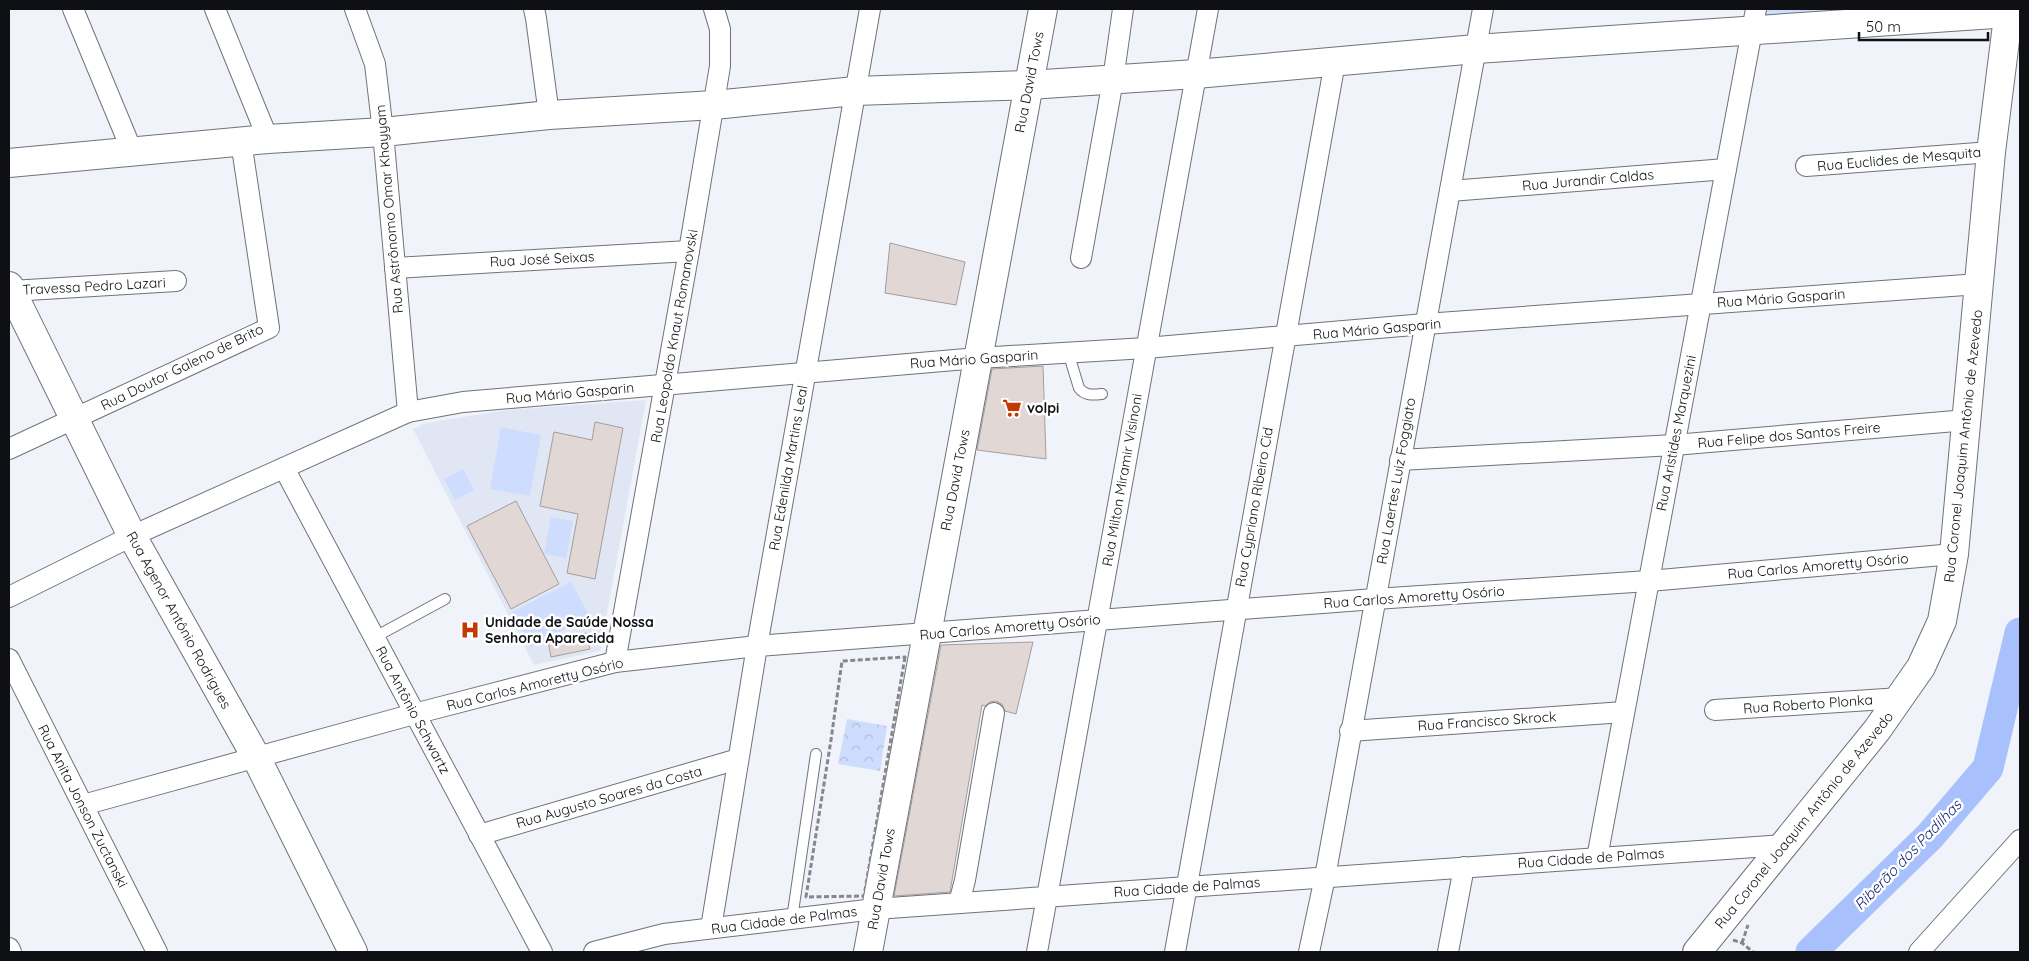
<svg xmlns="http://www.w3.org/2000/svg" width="2029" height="961" font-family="Quicksand,sans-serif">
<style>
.built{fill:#e0e6f4}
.park{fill:url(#park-crowns)}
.garden{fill:#ceddfe}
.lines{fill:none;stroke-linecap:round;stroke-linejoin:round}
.river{stroke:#a8c0fb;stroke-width:31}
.building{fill:#e1d8d6;stroke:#a69d9b}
.lane-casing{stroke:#6f7278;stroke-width:12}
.street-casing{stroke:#6f7278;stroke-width:22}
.secondary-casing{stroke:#6f7278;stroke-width:30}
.path{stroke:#85878c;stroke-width:3;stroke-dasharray:5 2.5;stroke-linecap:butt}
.lane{stroke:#fff;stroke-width:10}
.street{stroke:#fff;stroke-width:20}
.secondary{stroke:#fff;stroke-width:28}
.labels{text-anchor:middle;stroke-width:5;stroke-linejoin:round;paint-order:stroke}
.street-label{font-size:14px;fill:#0f1013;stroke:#fff}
.poi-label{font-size:14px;font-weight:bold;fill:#0f1013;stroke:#fff;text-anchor:start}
.water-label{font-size:15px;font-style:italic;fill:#132778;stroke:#fff}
</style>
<defs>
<pattern id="park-crowns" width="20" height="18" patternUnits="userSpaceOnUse" patternTransform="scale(1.25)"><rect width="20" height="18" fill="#ceddfe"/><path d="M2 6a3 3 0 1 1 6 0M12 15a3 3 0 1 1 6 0" fill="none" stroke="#b0bdd9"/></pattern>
</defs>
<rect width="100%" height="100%" fill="#f0f3fa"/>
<polygon class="built" points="646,400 600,651 534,665 413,429 426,423 507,410"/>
<g class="park">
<polygon points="1762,9 1922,9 1760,20"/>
<polygon points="847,719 887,726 880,771 838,764"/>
</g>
<g class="garden">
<polygon points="501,427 541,435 530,496 490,489"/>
<polygon points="463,469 474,490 455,500 444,479"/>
<polygon points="551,517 573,521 566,558 544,554"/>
<polygon points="571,582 590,617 530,647 512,612"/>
</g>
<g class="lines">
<polyline class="river" points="1811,952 1930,836 1988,768 2020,633"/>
</g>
<g class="building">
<polygon points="890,243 965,262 956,305 885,293"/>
<polygon points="1043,366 1046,459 977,450 992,369"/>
<polygon points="595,422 623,428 595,579 567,573 578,514 540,506 554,432 592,440"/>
<polygon points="516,501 559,584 511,609 467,526"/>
<polygon points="586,633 590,649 551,657 548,641"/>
<polygon points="1033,642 1016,714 1005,711 1002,704 996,701 990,702 985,706 982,705 950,892 894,896 941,645"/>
</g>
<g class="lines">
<g class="lane-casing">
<g id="lane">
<path d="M1068 352 1079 388C1085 396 1093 395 1102 394"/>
<polyline points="375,637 445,599"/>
<polyline points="792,919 816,754"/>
</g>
</g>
<g class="street-casing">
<g id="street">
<polyline points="73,9 132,151"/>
<polyline points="215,9 268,139"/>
<polyline points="355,9 375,64 383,132 408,412"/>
<polyline points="534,9 536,18 549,115"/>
<polyline points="1806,166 1991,152"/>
<polyline points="1450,191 1726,169"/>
<polyline points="1081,258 1113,80 1123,9"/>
<polyline points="395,268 689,251"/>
<polyline points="11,291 176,281"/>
<polyline points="9,449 269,328 241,141"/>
<polyline points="1400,460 1674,445 1967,420"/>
<polyline points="284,468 542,952"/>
<polyline points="9,597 132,536 408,412 463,402 978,358 1146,348 1425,324 1979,284"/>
<polyline points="9,659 157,952"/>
<polyline points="615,662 689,251 720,66 720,29 714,9"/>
<polyline points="1715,710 1901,698"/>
<polyline points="1350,731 1624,712"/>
<polyline points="83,805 414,714 615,662 757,646 1375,599 1649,581 1954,554"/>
<polyline points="479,835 738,759"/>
<polyline points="1597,858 1756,9"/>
<polyline points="959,903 965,880 994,713"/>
<polyline points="711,928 757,646 870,9"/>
<polyline points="9,948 11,952"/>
<polyline points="594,952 664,934 875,909 1784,845"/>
<polyline points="1037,952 1208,9"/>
<polyline points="1175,952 1335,62"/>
<polyline points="1309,952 1325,877 1483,9"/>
<polyline points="1448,952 1464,867"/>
<polyline points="1919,952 2020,840"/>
</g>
</g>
<g class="secondary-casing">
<g id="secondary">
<polyline points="9,163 268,139 383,132 549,115 714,105 855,91 1029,85 1196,74 1476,49 2009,13"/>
<polyline points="9,286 132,536 256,757 353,952"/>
<polyline points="868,952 1043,9"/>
<polyline points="1697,952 1877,730 1921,667 1942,621 1954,554 1991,152 2009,9"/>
</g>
</g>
<g class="path">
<polygon points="905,657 864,896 806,897 831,740 842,661"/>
<polyline points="1733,940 1742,943 1753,952"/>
<polyline points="1742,943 1748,925"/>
</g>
<use href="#lane" class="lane"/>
<use href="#street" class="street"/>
<use href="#secondary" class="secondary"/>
</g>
<defs>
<g id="supermarket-bare" transform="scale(1.5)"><path d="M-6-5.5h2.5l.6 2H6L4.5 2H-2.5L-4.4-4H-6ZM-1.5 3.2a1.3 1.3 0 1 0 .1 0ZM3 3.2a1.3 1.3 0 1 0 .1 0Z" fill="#c23a01" stroke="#fff" stroke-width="2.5" paint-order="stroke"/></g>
<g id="hospital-bare" transform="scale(1.5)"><path d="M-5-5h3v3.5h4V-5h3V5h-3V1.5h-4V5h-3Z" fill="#c23a01" stroke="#fff" stroke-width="2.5" paint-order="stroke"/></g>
</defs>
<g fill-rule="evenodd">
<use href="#supermarket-bare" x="1012" y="408"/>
<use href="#hospital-bare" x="470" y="630"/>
</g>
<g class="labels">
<g class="street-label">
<text transform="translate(1029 82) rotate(-79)" y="5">Rua David Tows</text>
<text transform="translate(1899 159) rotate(-5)" y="5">Rua Euclides de Mesquita</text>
<text transform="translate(1588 180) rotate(-5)" y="5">Rua Jurandir Caldas</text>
<text transform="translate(389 209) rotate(-95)" y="5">Rua Astrônomo Omar Khayyam</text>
<text transform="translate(542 259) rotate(-3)" y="5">Rua José Seixas</text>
<text transform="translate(94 286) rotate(-3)" y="5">Travessa Pedro Lazari</text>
<text transform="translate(1781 298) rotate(-4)" y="5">Rua Mário Gasparin</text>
<text transform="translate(1377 329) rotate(-5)" y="5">Rua Mário Gasparin</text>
<text transform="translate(674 336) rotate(-80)" y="5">Rua Leopoldo Knaut Romanovski</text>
<text transform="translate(974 359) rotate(-4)" y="5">Rua Mário Gasparin</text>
<text transform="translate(182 367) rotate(-26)" y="5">Rua Doutor Galeno de Brito</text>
<text transform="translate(570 393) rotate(-5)" y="5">Rua Mário Gasparin</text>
<text transform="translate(1676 433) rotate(-79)" y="5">Rua Aristides Marquezini</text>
<text transform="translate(1789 435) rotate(-5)" y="5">Rua Felipe dos Santos Freire</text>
<text transform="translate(1963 446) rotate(-84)" y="5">Rua Coronel Joaquim Antônio de Azevedo</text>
<text transform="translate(788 468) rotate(-80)" y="5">Rua Edenilda Martins Leal</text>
<text transform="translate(955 480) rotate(-79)" y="5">Rua David Tows</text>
<text transform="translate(1122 480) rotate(-80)" y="5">Rua Milton Miramir Visinoni</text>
<text transform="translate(1396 481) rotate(-80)" y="5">Rua Laertes Luiz Foggiato</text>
<text transform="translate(1254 507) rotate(-80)" y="5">Rua Cypriano Ribeiro Cid</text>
<text transform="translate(1818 566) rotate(-5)" y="5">Rua Carlos Amoretty Osório</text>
<text transform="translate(1414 597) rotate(-4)" y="5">Rua Carlos Amoretty Osório</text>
<text transform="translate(179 620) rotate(61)" y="5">Rua Agenor Antônio Rodrigues</text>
<text transform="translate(1010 627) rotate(-5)" y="5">Rua Carlos Amoretty Osório</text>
<text transform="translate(535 684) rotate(-14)" y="5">Rua Carlos Amoretty Osório</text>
<text transform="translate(1808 704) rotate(-4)" y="5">Rua Roberto Plonka</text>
<text transform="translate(413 710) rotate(62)" y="5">Rua Antônio Schwartz</text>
<text transform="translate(1487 721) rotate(-4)" y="5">Rua Francisco Skrock</text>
<text transform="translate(609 797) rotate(-16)" y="5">Rua Augusto Soares da Costa</text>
<text transform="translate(83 806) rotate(63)" y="5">Rua Anita Jonson Zuctanski</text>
<text transform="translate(1804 820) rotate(-51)" y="5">Rua Coronel Joaquim Antônio de Azevedo</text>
<text transform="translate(1591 858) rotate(-4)" y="5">Rua Cidade de Palmas</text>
<text transform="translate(881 879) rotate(-80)" y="5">Rua David Tows</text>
<text transform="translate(1187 887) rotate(-4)" y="5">Rua Cidade de Palmas</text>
<text transform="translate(784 920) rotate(-7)" y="5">Rua Cidade de Palmas</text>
</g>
<g class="poi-label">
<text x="1027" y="413">volpi</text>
<text x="485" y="627">Unidade de Saúde Nossa<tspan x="485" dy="16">Senhora Aparecida</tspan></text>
</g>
<g class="water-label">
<text transform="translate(1908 855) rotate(-46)" y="5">Riberão dos Padilhas</text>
</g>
</g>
<rect width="2029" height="961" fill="none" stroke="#0f1013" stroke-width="20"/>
<path d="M1859 32v8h129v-8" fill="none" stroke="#0f1013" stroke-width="2.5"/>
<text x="1866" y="32" font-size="15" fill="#0f1013" stroke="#ffffff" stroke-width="4" paint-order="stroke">50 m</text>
</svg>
